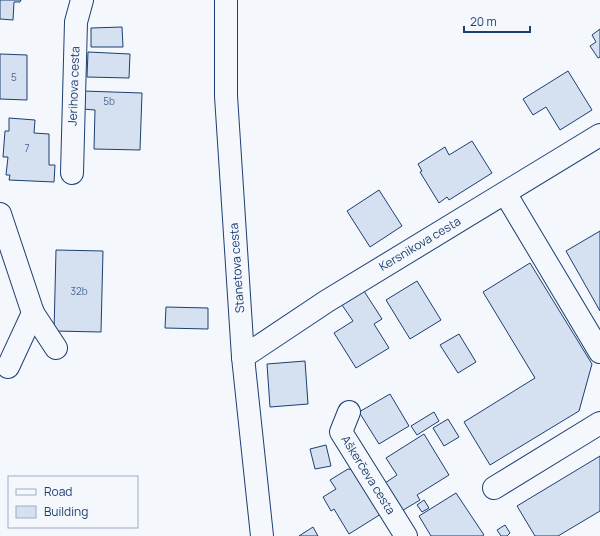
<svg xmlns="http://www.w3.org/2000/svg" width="600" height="536" font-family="Manrope,sans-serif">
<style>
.building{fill:#d5e0f0;stroke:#1d3f73}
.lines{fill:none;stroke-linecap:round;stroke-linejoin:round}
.minor-casing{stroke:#1d3f73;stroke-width:24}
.minor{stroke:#f4f7fb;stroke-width:22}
.labels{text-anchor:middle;stroke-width:3;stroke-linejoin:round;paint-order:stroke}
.number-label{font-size:10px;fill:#4b6792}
.street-label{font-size:12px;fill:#1d3f73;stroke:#f4f7fb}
</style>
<rect width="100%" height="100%" fill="#f4f7fb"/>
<g class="building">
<polygon points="0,0 21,0 20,2 14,2 13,20 0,19"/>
<polygon points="122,27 123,47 91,47 91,28"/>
<polygon points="600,29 600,57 598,58 590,46 596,42 592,35"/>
<polygon points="88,52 130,54 129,78 87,77"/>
<polygon points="0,54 27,55 27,100 0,99"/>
<polygon points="568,71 592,110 560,130 546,107 533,115 523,99"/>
<polygon points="83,91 142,93 140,150 94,149 95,110 83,109"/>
<polygon points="9,118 35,120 34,133 49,134 49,165 55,165 54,182 9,180 10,175 6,175 8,157 3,157 5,131 9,131"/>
<polygon points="472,141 492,173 449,200 447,197 439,203 420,172 422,171 418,164 445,147 449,155"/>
<polygon points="379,190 402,226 370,247 347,211"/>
<polygon points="600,231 600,311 566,251"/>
<polygon points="56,250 103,251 101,332 54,331"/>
<polygon points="530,263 592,364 579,411 490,465 464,422 535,378 483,292"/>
<polygon points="417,281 441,320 410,339 386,300"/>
<polygon points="364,291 382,319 374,324 389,348 356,368 334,333 353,321 342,305"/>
<polygon points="166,307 208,308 208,329 165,328"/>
<polygon points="459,334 476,362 458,373 440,345"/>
<polygon points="305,361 308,404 270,407 267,364"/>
<polygon points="390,394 409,426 379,444 359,412"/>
<polygon points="434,412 439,421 417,435 411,426"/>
<polygon points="448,419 459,437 444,446 433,428"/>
<polygon points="424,434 449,475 417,495 420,500 400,512 382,485 397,475 386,458"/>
<polygon points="326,445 331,466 315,469 310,449"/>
<polygon points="600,456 600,511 558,536 535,536 517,506"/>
<polygon points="348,469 361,471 381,514 349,534 334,509 331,511 323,497 336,489 330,480"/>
<polygon points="456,493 484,535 482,536 431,536 419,516"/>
<polygon points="424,500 429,508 422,512 417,505"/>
<polygon points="505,525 510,533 507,536 501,536 497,530"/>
<polygon points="313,527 318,536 299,536"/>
</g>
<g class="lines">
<g class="minor-casing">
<g id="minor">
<polyline points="226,0 226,96 243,357 262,536"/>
<polyline points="72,173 76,22 82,0"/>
<polyline points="505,193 600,352"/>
<polyline points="0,214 33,313 56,348"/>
<polyline points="243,357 327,301 600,135"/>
<polyline points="8,367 33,313"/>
<polyline points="349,412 341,432 406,536"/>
<polyline points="494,488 600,423"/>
</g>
</g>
<use href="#minor" class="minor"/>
</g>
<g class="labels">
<g class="number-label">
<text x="14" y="81">5</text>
<text x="109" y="105">5b</text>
<text x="27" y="152">7</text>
<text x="79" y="295">32b</text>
</g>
<g class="street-label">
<text transform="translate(74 86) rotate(-88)" y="4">Jerihova cesta</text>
<text transform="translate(420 244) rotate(-31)" y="4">Kersnikova cesta</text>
<text transform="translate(237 268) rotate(-94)" y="4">Stanetova cesta</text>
<text transform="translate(368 475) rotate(58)" y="4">Aškerčeva cesta</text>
</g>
</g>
<rect x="8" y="476" width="130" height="52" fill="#f4f7fb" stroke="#9eadc5"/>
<rect x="16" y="489" width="20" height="6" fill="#f4f7fb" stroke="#9eadc5"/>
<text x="44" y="496" font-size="12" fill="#1d3f73">Road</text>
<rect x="16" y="506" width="20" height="12" fill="#d5e0f0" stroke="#9eadc5"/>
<text x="44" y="516" font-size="12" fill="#1d3f73">Building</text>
<path d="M464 26v6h66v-6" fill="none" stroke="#1d3f73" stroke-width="2"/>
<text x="470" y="26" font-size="12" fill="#1d3f73" stroke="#f4f7fb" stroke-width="3" paint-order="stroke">20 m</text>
</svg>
